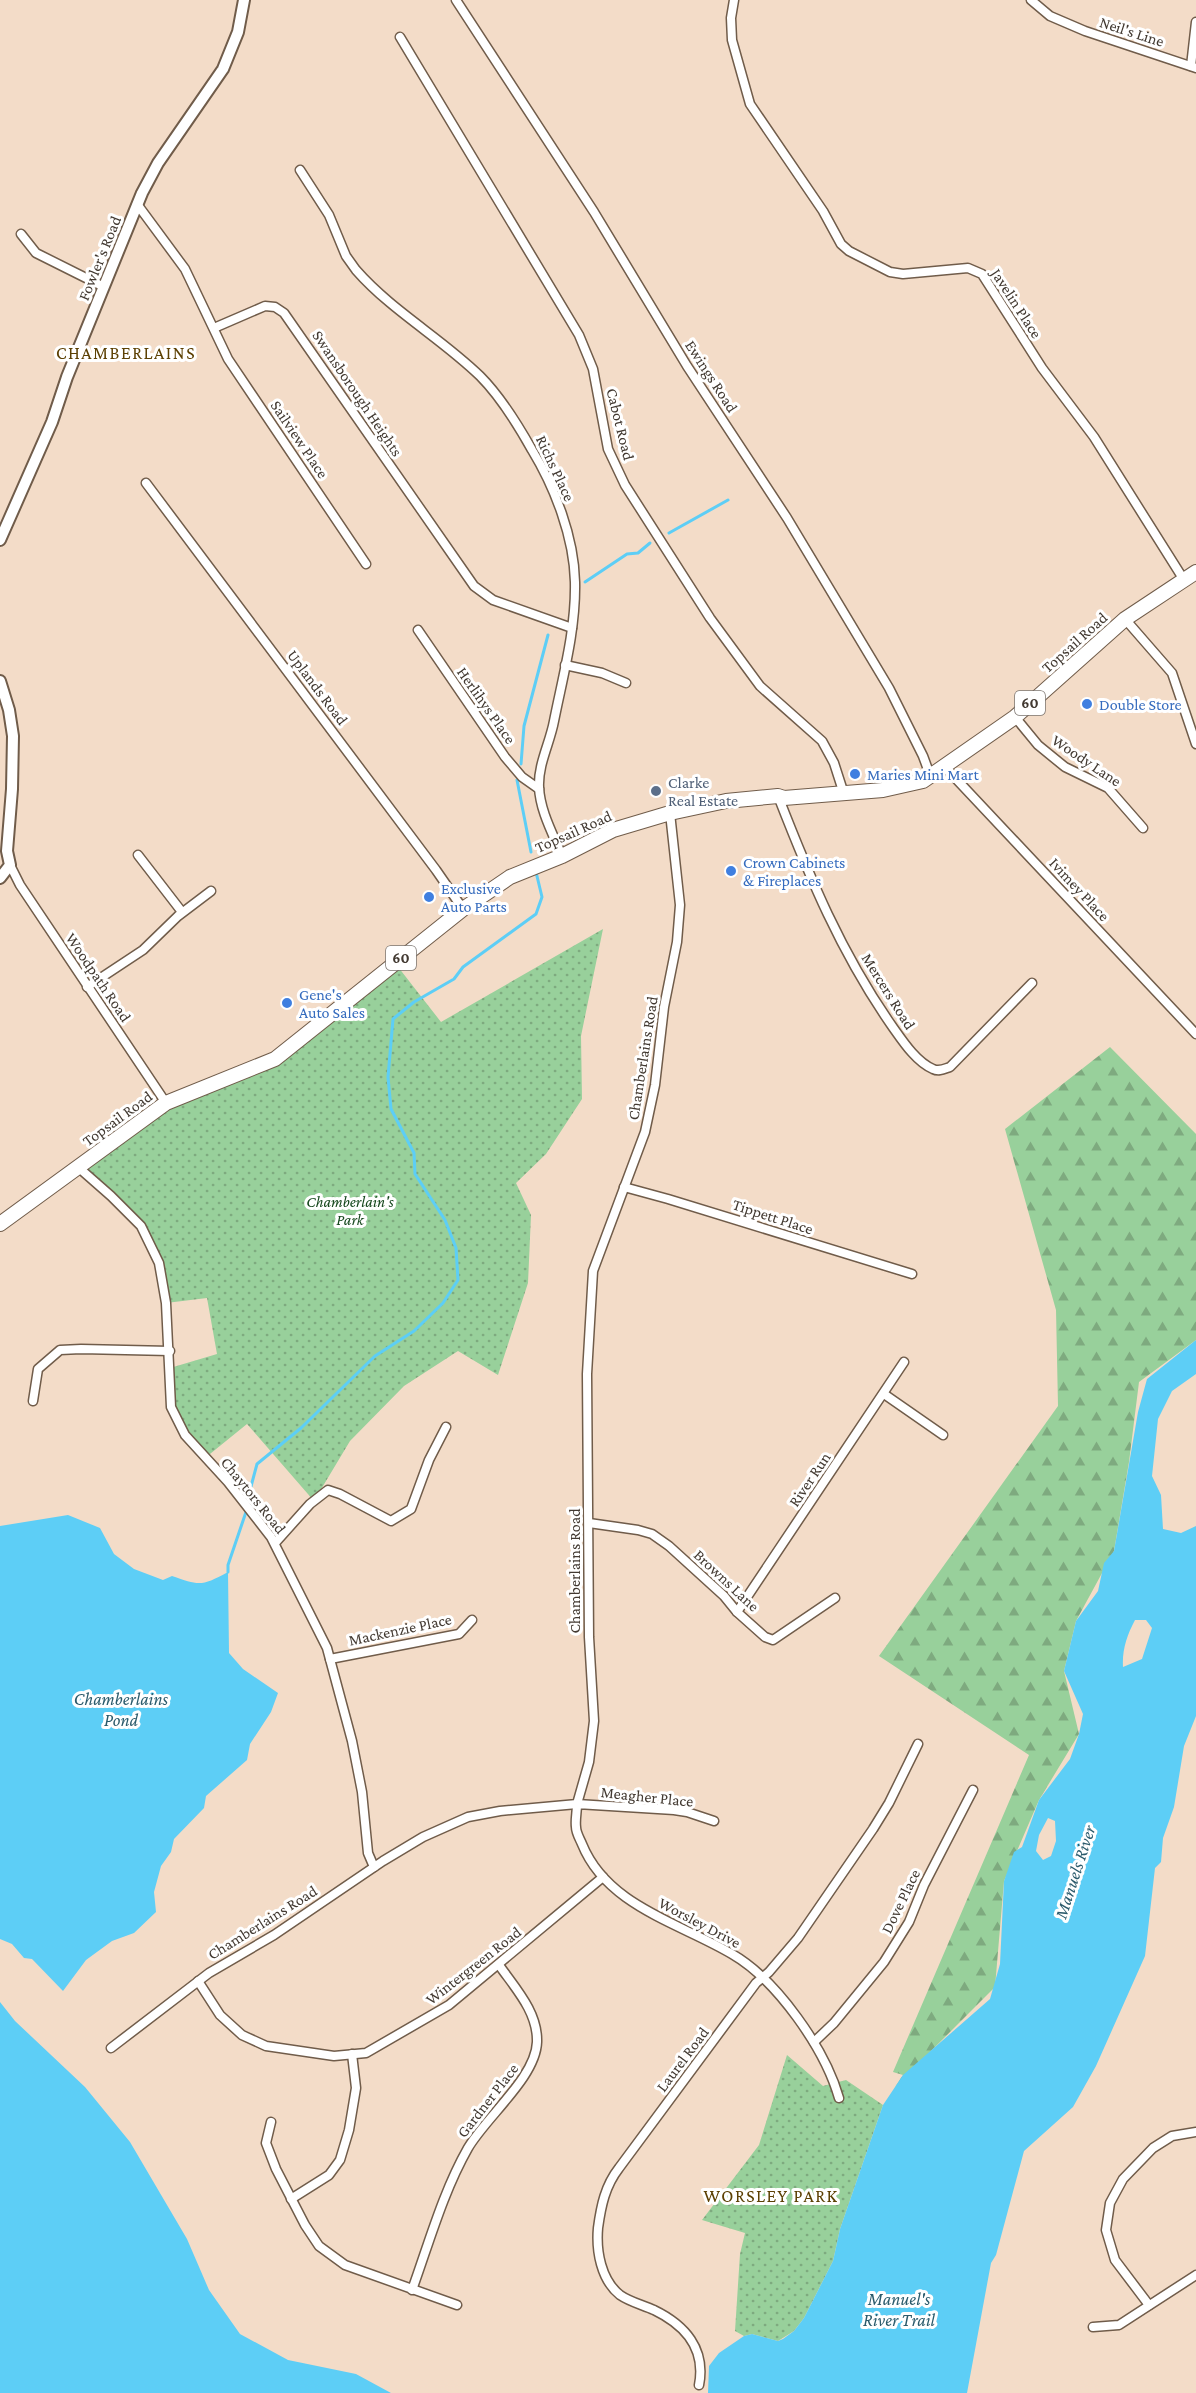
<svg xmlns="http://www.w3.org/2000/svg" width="1196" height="2393" font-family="'Crimson Pro',serif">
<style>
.forest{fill:url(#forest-firs)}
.park{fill:url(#park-dots)}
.water{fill:#5dcef6;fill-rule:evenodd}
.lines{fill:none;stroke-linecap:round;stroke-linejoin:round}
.stream{stroke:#5dcef6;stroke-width:3}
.minor-casing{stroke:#705c4a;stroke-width:11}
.tertiary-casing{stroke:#705c4a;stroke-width:14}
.primary-casing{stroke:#705c4a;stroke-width:16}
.minor{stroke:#fff;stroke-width:8}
.tertiary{stroke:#fff;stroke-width:10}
.primary{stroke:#fff;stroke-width:14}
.shop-dot{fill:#3f7fe0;stroke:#fff;stroke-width:2}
.service-dot{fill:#5c6f8a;stroke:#fff;stroke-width:2}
.labels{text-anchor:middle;stroke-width:6;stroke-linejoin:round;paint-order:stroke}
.shield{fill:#fff;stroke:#7b746f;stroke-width:1.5}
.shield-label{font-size:15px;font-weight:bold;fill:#423931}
.street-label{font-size:16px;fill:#423931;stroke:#fff}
.shop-label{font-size:16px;fill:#366cbe;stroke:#fff;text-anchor:start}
.service-label{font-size:16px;fill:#4e5e75;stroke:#fff;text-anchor:start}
.park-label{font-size:16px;font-style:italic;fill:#15471c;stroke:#fff}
.neighbourhood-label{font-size:18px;letter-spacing:1.5px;fill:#5c4003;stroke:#fff}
.water-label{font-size:18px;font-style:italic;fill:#2b5b6c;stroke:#fff}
</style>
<defs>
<pattern id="forest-firs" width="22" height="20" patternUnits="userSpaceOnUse" patternTransform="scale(1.5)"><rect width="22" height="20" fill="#98d09b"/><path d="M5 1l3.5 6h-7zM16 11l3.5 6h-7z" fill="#7eaa7f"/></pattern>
<pattern id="park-dots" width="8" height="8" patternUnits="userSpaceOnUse" patternTransform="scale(1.5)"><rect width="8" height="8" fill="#98d09b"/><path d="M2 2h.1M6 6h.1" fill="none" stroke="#7eaa7f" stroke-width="1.8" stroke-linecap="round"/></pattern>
</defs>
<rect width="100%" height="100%" fill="#f3dcc8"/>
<polygon class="forest" points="1110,1047 1196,1134 1196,1340 1139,1382 1129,1462 1114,1551 1076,1621 1064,1671 1079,1734 1039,1800 1004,1881 995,1987 895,2087 903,2075 893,2072 1029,1755 879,1656 1058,1406 1056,1310 1005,1129"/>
<g class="park">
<polygon points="603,929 581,1036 582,1099 546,1154 516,1183 531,1215 528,1283 498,1375 458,1351 404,1386 350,1441 314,1501 247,1424 205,1458 171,1407 170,1368 217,1354 207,1298 166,1303 159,1263 141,1226 78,1167 166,1103 275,1059 395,963 441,1022"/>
<polygon points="787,2055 823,2086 846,2080 883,2105 840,2229 833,2261 804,2318 794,2331 778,2341 752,2334 744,2336 735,2331 740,2254 745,2233 702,2220 759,2145"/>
</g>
<g class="water">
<path d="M1196 1340V1374L1172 1391 1158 1419 1152 1476 1161 1495 1163 1529 1181 1533 1196 1526V1716L1184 1746 1174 1807 1163 1838 1161 1862 1155 1868 1145 1956 1096 2066 1073 2107 1024 2151 996 2255 991 2263 967 2393H708L709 2366 719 2353 744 2336 752 2334 778 2341 783 2339 794 2331 804 2318 833 2261 840 2229 883 2105 903 2075 990 1999 1000 1964 1004 1881 1014 1852 1022 1847 1039 1800 1070 1759 1079 1734 1083 1714 1064 1671 1076 1621 1098 1591 1104 1563 1114 1551 1138 1412 1147 1379ZM1135 1620H1146L1152 1628 1142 1659 1123 1667C1122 1650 1127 1635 1135 1620ZM1048 1818 1055 1821 1056 1841 1051 1856 1043 1860 1036 1851 1039 1835Z"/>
<path d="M68 1515 100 1528 114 1554 134 1569 163 1580 172 1576C200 1586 202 1586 228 1572L229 1653 243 1669 278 1693 271 1712 250 1744 247 1760 206 1796 204 1808 174 1839 171 1852 161 1866 154 1892 156 1912 134 1933 112 1941 86 1960 63 1991 32 1959 24 1958 12 1944 0 1939V1526Z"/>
<polygon points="0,2002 15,2021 85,2087 130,2142 187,2239 209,2290 240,2334 288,2360 356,2374 391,2393 0,2393"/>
</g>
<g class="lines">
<g class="stream">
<polyline points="669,533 728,500"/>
<polyline points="585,582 627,554 638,553 650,543"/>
<polyline points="521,764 524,726 548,635"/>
<polyline points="517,780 531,852"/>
<polyline points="249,1494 257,1464 301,1428 375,1356 414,1331 443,1303 458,1280 456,1248 445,1220 415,1174 414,1153 391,1109 388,1077 393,1019 414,1002 454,979 463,967 536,914 542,897 536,872"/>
<polyline points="228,1572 228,1565 246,1512"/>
</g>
<g class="minor-casing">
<g id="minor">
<polyline points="456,0 594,212 687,366 787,518 889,688 923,756 930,775"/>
<polyline points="734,0 731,18 732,40 750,104 823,211 841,244 849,251 890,272 903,274 968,268 982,274 1042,368 1094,437 1184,580"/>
<polyline points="1031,0 1050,16 1085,31 1196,68"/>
<polyline points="400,37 579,335 593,369 608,449 625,485 710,618 760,686 822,741 834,763 844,794"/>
<polyline points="1191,66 1196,22"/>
<path d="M300 170 329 215 346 256 356 270C392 311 441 338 480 376 501 397 518 425 532 450 555 488 574 537 575 582 576 629 563 676 554 721 550 743 538 764 539 787 540 811 553 834 562 856"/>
<polyline points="137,204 185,269 228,359 366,564"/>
<polyline points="21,234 36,253 104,287"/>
<polyline points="214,328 265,306 275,307 284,313 474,586 493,600 572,628"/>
<polyline points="146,483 436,870 463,909"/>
<polyline points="1125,619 1172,673 1196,744"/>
<polyline points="418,630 505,757 522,777 539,789"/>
<polyline points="565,665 602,673 626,683"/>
<polyline points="1015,717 1038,745 1065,767 1108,788 1143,828"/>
<polyline points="943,765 1196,1034"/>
<path d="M778 796C810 878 841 953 892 1026 902 1040 916 1062 933 1069 939 1072 944 1069 950 1067L1032 983"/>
<polyline points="138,855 182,912"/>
<polyline points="10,865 20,885 166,1103"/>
<polyline points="87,987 143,950 178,916 211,891"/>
<polyline points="78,1167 111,1196 141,1226 159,1263 166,1303 171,1407 185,1435 228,1482 271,1537 327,1648 352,1741 362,1792 368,1853 374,1867"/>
<polyline points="624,1187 668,1199 912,1274"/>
<polyline points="884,1394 943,1435"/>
<polyline points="33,1401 38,1369 60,1350 81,1349 170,1351"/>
<polyline points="589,1523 638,1530 652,1534 669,1546 724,1596 737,1612 765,1637 773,1640 835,1598"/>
<polyline points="275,1543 310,1504 328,1490 340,1494 391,1521 411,1509 429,1460 446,1427"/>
<polyline points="737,1612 904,1362"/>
<polyline points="330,1659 459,1634 472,1620"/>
<path d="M714 1821 687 1812 674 1810 577 1804C577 1812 575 1820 576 1827 576 1833 580 1839 582 1844 607 1906 680 1923 732 1954 777 1980 825 2049 839 2098"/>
<polyline points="198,1981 220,2015 242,2035 266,2046 334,2056 366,2053 449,2005 603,1877"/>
<polyline points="814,2042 834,2023 884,1962 909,1922 924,1885 973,1790"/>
<polyline points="111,2048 209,1973 274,1935 383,1861 423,1837 468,1817 500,1811 577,1804 589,1762 594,1721 589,1637 587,1374 593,1271 645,1132 655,1085 664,1007 677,942 680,905 670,813"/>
<polyline points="271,2122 266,2143 276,2169 305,2225 319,2246 345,2265 457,2305"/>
<polyline points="291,2199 329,2175 340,2160 349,2130 356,2088 352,2054"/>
<path d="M412 2290C429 2243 443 2192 468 2148 486 2117 536 2077 537 2042 538 2012 515 1988 499 1965"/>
<polyline points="1149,2305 1115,2260 1106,2230 1110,2203 1123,2179 1153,2148 1172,2136 1196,2132"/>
<polyline points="1093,2327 1119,2325 1196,2275"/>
<path d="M699 2385C706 2349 685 2325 654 2310 643 2305 630 2302 620 2295 601 2280 596 2251 598 2228 601 2206 605 2186 619 2168L756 1983 769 1972 798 1938 873 1829 889 1803 918 1744"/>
</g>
</g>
<g class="tertiary-casing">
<g id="tertiary">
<polyline points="0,540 52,422 67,377 142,193 158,163 223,69 238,32 244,0"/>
<polyline points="0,681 9,710 13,736 12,789 7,851 10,865 0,878"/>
</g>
</g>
<g class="primary-casing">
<polyline id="primary" points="0,1224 166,1103 275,1059 463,909 510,877 562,856 613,830 670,813 726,801 778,796 784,798 883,790 923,781 1015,717 1125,619 1196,572"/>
</g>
<use href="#minor" class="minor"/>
<use href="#tertiary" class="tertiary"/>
<use href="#primary" class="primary"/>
</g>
<g class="shop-dot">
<circle cx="1087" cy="704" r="6"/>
<circle cx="855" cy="774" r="6"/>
<circle cx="731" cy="871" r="6"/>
<circle cx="429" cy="897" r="6"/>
<circle cx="287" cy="1003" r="6"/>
</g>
<circle class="service-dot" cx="656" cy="791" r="6"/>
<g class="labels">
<g class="shield">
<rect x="1015" y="691" width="30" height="24" rx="4.5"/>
<rect x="386" y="946" width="30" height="24" rx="4.5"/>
</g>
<g class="shield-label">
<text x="1030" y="708">60</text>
<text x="401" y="963">60</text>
</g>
<g class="street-label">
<text transform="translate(1132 31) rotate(18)" y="6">Neil's Line</text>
<text transform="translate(99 258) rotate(-68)" y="6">Fowler's Road</text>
<text transform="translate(1017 303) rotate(57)" y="6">Javelin Place</text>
<text transform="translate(712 376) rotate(57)" y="6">Ewings Road</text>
<text transform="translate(358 393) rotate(56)" y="6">Swansborough Heights</text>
<text transform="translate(621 424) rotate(76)" y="6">Cabot Road</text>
<text transform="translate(300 439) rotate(56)" y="6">Sailview Place</text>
<text transform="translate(556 468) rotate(65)" y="6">Richs Place</text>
<text transform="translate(1074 642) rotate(-42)" y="6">Topsail Road</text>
<text transform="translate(318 687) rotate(53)" y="6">Uplands Road</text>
<text transform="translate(487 705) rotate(55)" y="6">Herlihys Place</text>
<text transform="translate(1087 760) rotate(34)" y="6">Woody Lane</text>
<text transform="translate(573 831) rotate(-24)" y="6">Topsail Road</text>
<text transform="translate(1080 889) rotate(47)" y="6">Ivimey Place</text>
<text transform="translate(99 977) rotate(56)" y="6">Woodpath Road</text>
<text transform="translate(889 991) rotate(58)" y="6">Mercers Road</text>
<text transform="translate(642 1058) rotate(-81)" y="6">Chamberlains Road</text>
<text transform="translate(117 1118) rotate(-36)" y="6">Topsail Road</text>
<text transform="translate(773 1216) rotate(18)" y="6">Tippett Place</text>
<text transform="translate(809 1479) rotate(-56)" y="6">River Run</text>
<text transform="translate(254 1495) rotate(51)" y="6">Chaytors Road</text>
<text transform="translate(574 1571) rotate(-90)" y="6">Chamberlains Road</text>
<text transform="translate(727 1580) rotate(43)" y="6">Browns Lane</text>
<text transform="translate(400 1629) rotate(-12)" y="6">Mackenzie Place</text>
<text transform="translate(647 1796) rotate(6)" y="6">Meagher Place</text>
<text transform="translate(900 1901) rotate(-64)" y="6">Dove Place</text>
<text transform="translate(262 1922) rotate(-32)" y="6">Chamberlains Road</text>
<text transform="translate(700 1922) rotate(28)" y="6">Worsley Drive</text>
<text transform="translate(473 1965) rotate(-38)" y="6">Wintergreen Road</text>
<text transform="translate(682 2059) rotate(-53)" y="6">Laurel Road</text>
<text transform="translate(487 2100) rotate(-52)" y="6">Gardner Place</text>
</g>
<g class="shop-label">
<text x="1099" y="710">Double Store</text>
<text x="867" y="780">Maries Mini Mart</text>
<text x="743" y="868">Crown Cabinets<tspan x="743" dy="18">&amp; Fireplaces</tspan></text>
<text x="441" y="894">Exclusive<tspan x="441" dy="18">Auto Parts</tspan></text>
<text x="299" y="1000">Gene's<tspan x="299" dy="18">Auto Sales</tspan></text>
</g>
<g class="service-label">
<text x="668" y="788">Clarke<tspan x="668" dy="18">Real Estate</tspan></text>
</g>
<g class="park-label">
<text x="350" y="1207">Chamberlain's<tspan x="350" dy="18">Park</tspan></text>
</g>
<g class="neighbourhood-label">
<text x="126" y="359">CHAMBERLAINS</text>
<text x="771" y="2202">WORSLEY PARK</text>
</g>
<g class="water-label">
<text x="121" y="1705">Chamberlains<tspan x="121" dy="21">Pond</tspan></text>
<text transform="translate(1075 1872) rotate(-72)" y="6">Manuels River</text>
<text x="899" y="2305">Manuel's<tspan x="899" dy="21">River Trail</tspan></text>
</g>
</g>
</svg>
